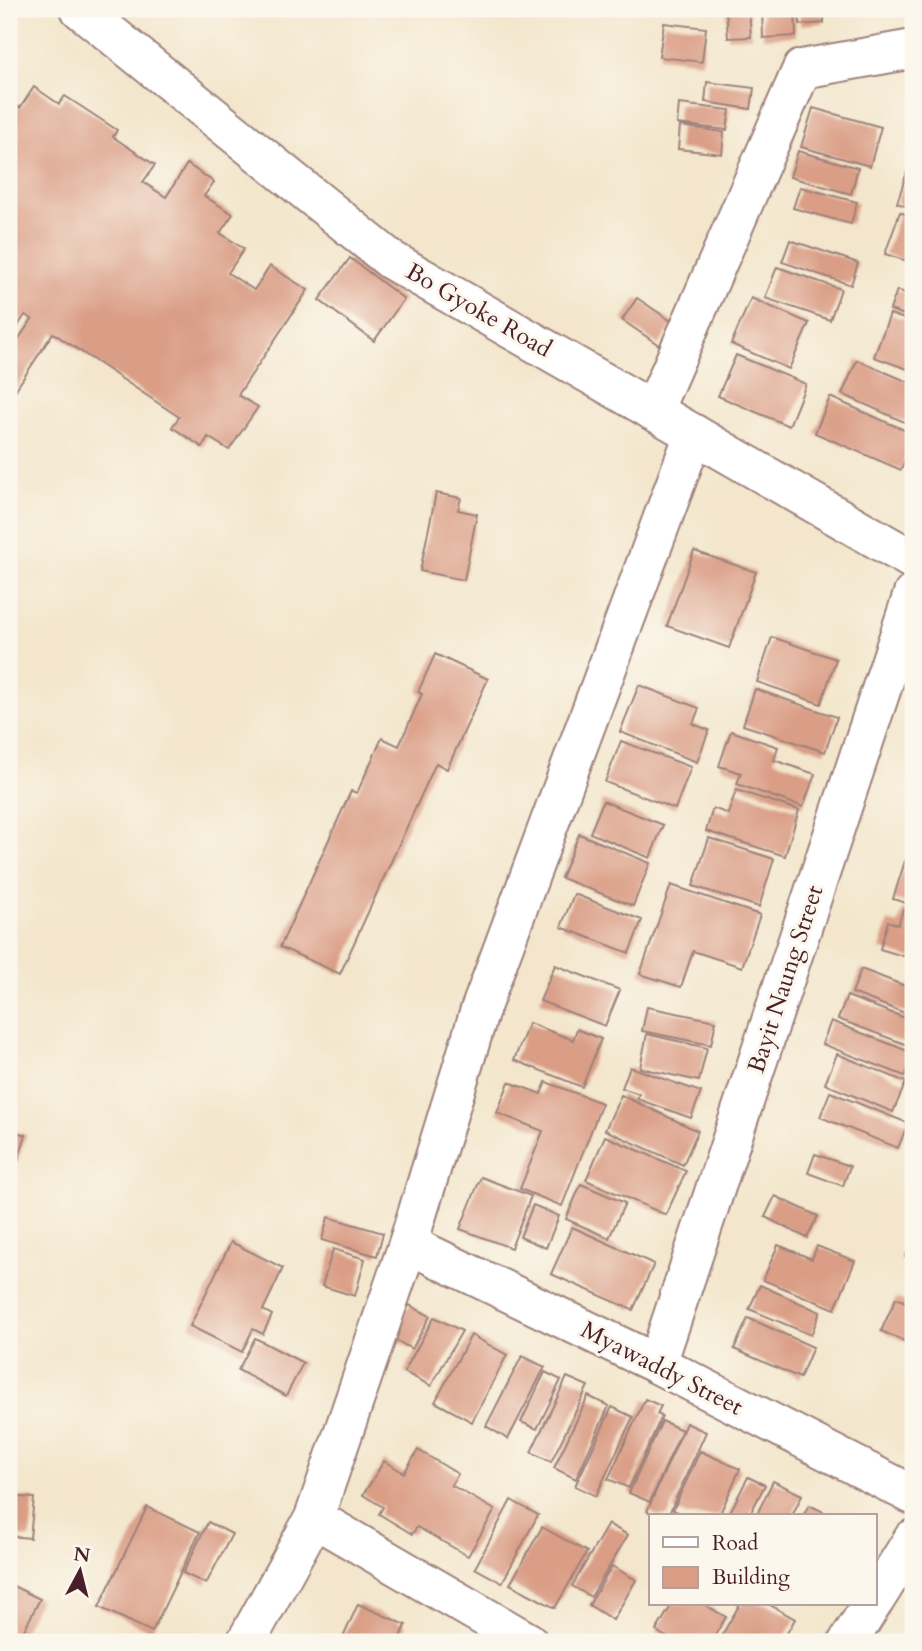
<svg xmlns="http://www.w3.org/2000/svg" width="922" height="1651" font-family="Cardo,serif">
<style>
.building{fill:#da9d85}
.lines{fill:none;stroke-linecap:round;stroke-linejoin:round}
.minor-casing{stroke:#9e827c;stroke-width:42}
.minor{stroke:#fff;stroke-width:38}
.labels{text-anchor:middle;stroke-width:6;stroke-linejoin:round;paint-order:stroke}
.street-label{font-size:24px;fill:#4a1f2b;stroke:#fbf7ec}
</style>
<rect width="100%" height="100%" fill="#fbf7ec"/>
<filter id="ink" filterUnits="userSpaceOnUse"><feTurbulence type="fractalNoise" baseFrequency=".0143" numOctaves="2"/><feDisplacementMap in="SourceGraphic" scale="14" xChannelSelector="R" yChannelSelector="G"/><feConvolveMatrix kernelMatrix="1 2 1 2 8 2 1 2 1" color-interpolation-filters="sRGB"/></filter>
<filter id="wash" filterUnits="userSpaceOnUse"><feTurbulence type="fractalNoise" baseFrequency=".00686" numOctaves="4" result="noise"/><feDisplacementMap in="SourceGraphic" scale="28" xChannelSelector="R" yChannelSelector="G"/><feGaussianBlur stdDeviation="1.57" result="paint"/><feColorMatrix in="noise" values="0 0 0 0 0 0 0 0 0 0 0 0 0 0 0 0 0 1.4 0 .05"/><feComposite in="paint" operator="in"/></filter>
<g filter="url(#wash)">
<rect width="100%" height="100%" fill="#f3e6cc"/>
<g id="blocks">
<g class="building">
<polygon points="726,9 749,9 751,37 728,38"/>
<polygon points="762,9 795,9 796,36 763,38"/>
<polygon points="799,9 824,9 824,23 800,25"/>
<rect x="832" y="9" width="32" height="4"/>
<polygon points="871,9 889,9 889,14 870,13"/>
<polygon points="664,23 706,28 702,62 659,57"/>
<polygon points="707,82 754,88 751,109 705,102"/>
<polygon points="34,87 59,104 65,96 117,130 113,137 155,165 143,182 166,197 187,164 214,182 204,196 233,214 220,233 244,249 228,273 254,290 270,266 308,290 238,395 258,407 229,450 208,437 202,447 172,427 179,417 53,333 9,400 9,353 32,319 25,315 9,340 9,101 20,108"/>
<polygon points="679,104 730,110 727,130 677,124"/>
<polygon points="813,108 881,127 870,166 801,147"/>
<polygon points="680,126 724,132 722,154 678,149"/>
<polygon points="798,151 858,168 851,194 790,177"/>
<polygon points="909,166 913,167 913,209 897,203"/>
<polygon points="800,187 857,202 851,224 793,208"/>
<polygon points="900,212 913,217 913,263 885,254"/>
<polygon points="790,240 858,263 851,285 782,262"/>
<polygon points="350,258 404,299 374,341 319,300"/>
<polygon points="777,267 841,289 830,320 765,298"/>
<polygon points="897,290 913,296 913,318 890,310"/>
<polygon points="637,298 674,323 659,345 622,320"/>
<polygon points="751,298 809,323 789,369 731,344"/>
<polygon points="890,314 913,322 913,371 874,357"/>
<polygon points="736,355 806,384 789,426 718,396"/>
<polygon points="857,360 913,384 913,426 842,394"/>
<polygon points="830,397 913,434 913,442 901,470 815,433"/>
<polygon points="436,493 461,498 458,510 477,514 464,580 420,571"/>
<polygon points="694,551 756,572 729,648 667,626"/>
<polygon points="772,637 836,659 821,704 757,682"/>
<polygon points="435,654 488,679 447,769 436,763 340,974 280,947 351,791 357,793 382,738 399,746 422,694 418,692"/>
<polygon points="639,685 699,708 693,724 709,730 697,762 620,732"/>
<polygon points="755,689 837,717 825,752 743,725"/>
<polygon points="731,731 778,747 774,760 815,774 803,807 737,784 741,773 719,766"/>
<polygon points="621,741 691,767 675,809 605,782"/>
<polygon points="736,790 799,810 785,856 706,831 713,808 728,814"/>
<polygon points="603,801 663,825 650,858 590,833"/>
<polygon points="579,834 650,863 633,906 561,878"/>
<polygon points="709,838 774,859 759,907 693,886"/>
<polygon points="905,861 913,864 913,905 893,899"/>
<polygon points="671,885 760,915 742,967 693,951 681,987 640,974"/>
<polygon points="574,894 642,920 629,953 561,927"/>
<polygon points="903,910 913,913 913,959 880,949 888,921 898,925"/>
<polygon points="555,965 620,990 605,1026 540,1001"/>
<polygon points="861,969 913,989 913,1016 852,993"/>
<polygon points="847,996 913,1021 913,1047 838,1019"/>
<polygon points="647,1007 716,1021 711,1045 642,1031"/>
<polygon points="831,1021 913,1053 905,1076 822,1044"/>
<polygon points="529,1023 573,1040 577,1029 601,1039 582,1087 514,1060"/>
<polygon points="647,1034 707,1048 699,1081 640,1068"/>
<polygon points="837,1054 906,1082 893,1112 825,1084"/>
<polygon points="630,1067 701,1092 691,1118 637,1099 639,1094 622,1088"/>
<polygon points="509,1082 541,1094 546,1082 602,1103 562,1206 520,1189 543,1131 497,1113"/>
<polygon points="830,1092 908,1123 898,1148 820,1117"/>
<polygon points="621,1095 698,1131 683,1165 605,1130"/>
<polygon points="9,1130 26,1135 17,1163 9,1161"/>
<polygon points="605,1136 686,1171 666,1215 586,1180"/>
<polygon points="815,1154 850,1166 843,1186 808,1173"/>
<polygon points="481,1177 531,1196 511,1248 460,1229"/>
<polygon points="581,1184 625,1203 609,1238 566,1219"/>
<polygon points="775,1196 818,1216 807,1238 765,1217"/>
<polygon points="533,1205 559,1216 546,1248 520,1237"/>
<polygon points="328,1217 383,1233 377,1256 322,1240"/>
<polygon points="572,1227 654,1264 633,1310 551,1274"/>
<polygon points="913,1239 913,1261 905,1257"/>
<polygon points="231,1242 283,1268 263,1310 272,1315 263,1334 253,1329 242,1352 190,1326"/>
<polygon points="778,1245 812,1259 817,1246 855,1261 835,1309 763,1280"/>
<polygon points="333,1249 365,1259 355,1296 322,1286"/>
<polygon points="760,1285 820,1312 811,1335 749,1309"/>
<polygon points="896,1298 913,1305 913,1345 881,1331"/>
<polygon points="409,1305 430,1316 412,1349 391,1338"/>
<polygon points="434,1317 462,1331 431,1386 404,1372"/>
<polygon points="748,1318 813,1347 800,1378 734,1349"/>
<polygon points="471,1335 507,1355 472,1422 435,1402"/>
<polygon points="255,1338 303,1363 286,1396 238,1370"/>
<polygon points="522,1356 545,1367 508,1439 486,1426"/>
<polygon points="545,1372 561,1380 537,1429 521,1422"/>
<polygon points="567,1377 588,1386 551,1462 531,1452"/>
<polygon points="588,1396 609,1406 576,1479 554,1468"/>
<polygon points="645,1399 661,1406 657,1414 662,1416 629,1488 608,1479"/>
<polygon points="612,1407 633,1417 596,1496 575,1486"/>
<polygon points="662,1421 682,1430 650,1502 629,1493"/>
<polygon points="686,1423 706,1432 668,1516 658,1516 647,1511"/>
<polygon points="418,1450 458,1474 451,1485 495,1510 468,1556 417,1527 412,1534 379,1514 383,1507 363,1495 384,1461 404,1473"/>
<polygon points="700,1451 740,1469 719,1516 687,1516 673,1510"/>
<polygon points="748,1477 765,1485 749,1516 728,1516"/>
<polygon points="773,1481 802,1495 792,1516 756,1516"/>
<polygon points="10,1496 34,1498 30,1538 9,1536"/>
<polygon points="511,1500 538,1515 502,1583 475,1568"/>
<polygon points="809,1505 832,1516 803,1516"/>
<polygon points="147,1507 200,1532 152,1632 99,1607"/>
<polygon points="208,1522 232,1534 206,1584 183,1573"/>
<polygon points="608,1524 628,1535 591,1597 572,1586"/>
<polygon points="542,1527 587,1552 555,1608 510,1584"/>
<polygon points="612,1566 636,1580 613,1620 589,1605"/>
<polygon points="9,1584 40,1599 20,1638 9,1633"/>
<polygon points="358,1604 406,1625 399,1642 341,1642"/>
<polygon points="672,1604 703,1604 726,1617 711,1642 675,1642 656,1631"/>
<polygon points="740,1604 768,1604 795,1619 782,1642 718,1642"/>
</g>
</g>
</g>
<g filter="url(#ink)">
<use href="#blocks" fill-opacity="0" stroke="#9e827c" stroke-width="2"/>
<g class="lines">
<g class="minor-casing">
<g id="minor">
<polyline points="80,9 391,260 913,560"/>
<polyline points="653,411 802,69 913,49"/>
<polyline points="408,1244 657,1364 913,1495"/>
<polyline points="657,1364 913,594"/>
<polyline points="314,1518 528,1642"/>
<polyline points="875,1600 913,1539"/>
<polyline points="246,1642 314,1518 408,1244 480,1010 694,434"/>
<polyline points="848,1642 872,1604"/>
</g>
</g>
<use href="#minor" class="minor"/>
</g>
</g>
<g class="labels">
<g class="street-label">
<text transform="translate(479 310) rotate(30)" y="8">Bo Gyoke Road</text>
<text transform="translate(785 979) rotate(-72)" y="8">Bayit Naung Street</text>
<text transform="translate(662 1368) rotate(27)" y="8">Myawaddy Street</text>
</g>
</g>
<rect width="922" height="1651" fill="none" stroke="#fbf7ec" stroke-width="35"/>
<rect x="649" y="1514" width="228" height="91" fill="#fbf7ec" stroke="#b4a19f" stroke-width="2"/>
<rect x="663" y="1537" width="35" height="10" fill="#ffffff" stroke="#b4a19f" stroke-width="2"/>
<text x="712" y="1550" font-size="21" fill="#4a1f2b">Road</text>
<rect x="663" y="1567" width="35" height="21" fill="#da9d85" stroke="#b4a19f" stroke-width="2"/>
<text x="712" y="1584" font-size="21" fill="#4a1f2b">Building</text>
<g transform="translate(80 1571) rotate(7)" stroke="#fbf7ec" stroke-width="5" paint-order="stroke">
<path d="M0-5L12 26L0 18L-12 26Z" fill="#4a1f2b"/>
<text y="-10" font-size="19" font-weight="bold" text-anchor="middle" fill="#4a1f2b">N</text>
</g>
</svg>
